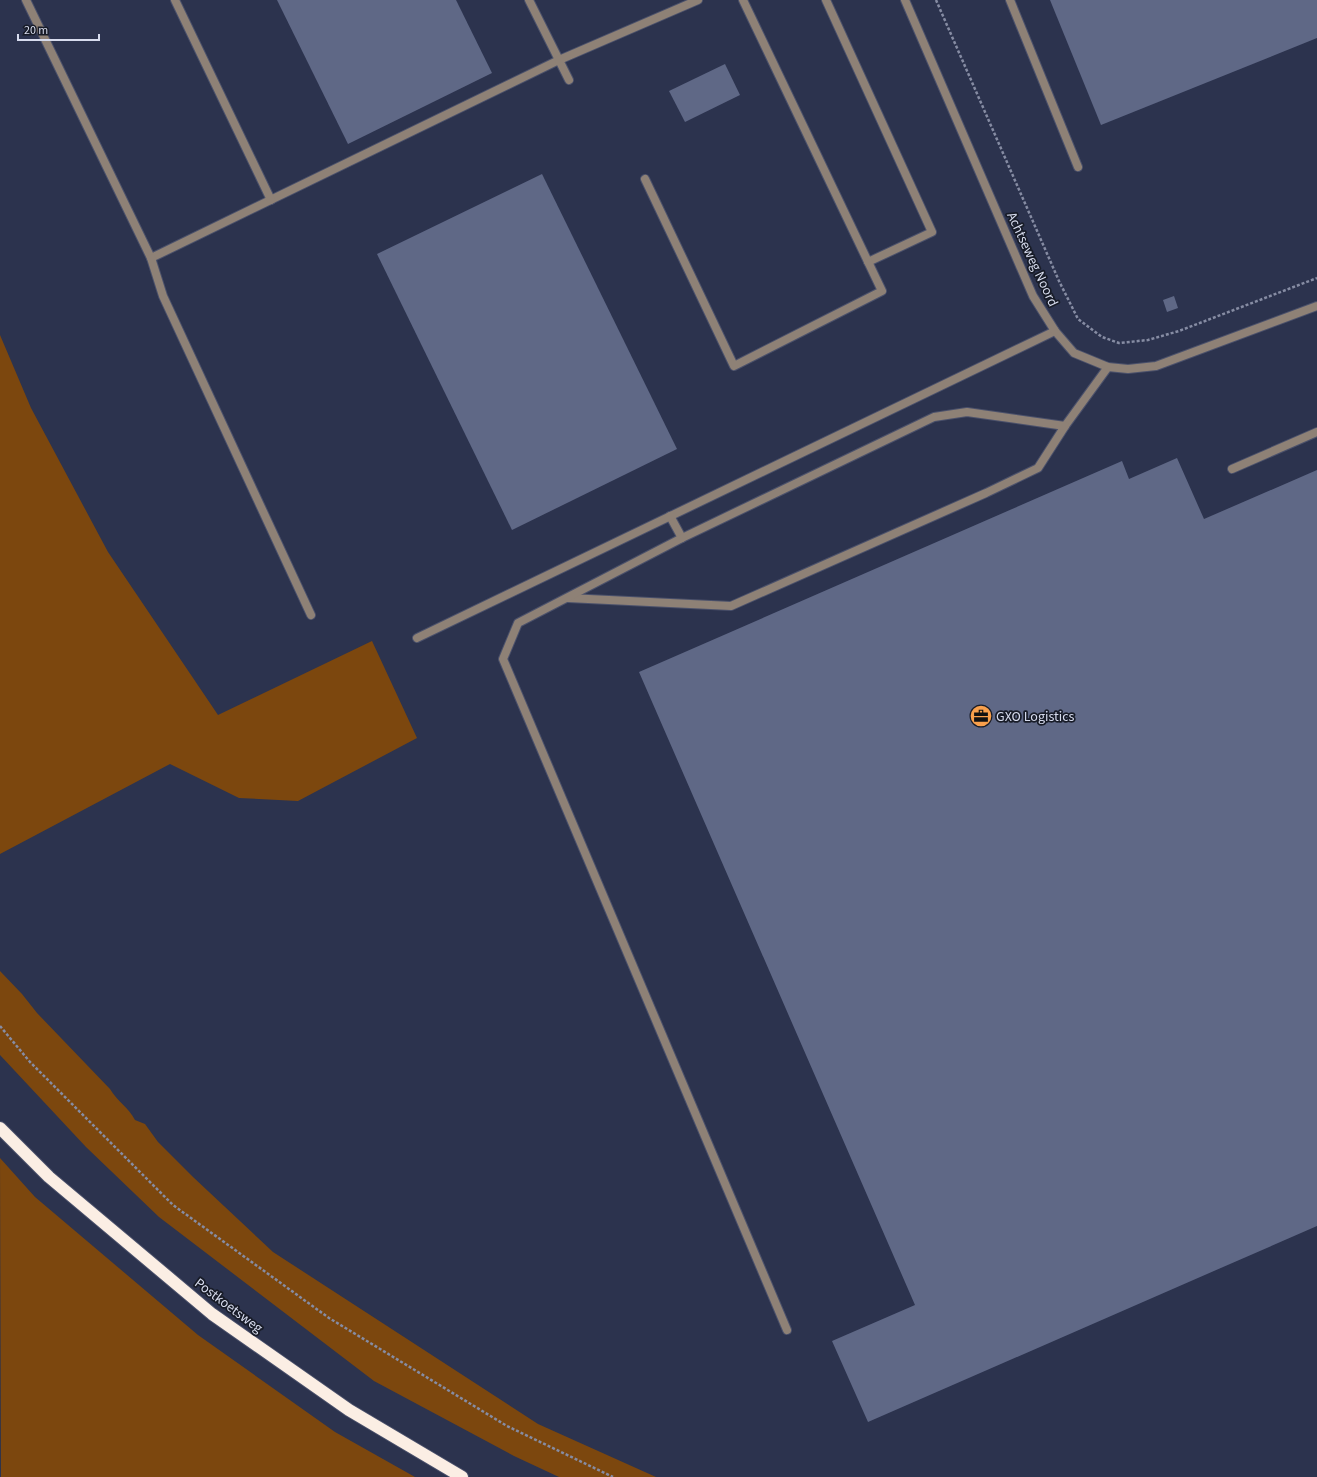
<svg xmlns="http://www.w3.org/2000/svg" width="1317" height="1477" font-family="'Source Sans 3',sans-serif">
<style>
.green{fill:#7c470e}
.building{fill:#5f6886}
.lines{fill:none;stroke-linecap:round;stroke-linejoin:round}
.lane-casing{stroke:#4b516b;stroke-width:10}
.street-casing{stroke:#4b516b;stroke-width:10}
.highway-casing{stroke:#4b516b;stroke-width:14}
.path{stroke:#868ca3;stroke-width:2.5;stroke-dasharray:3 2;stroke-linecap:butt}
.lane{stroke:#8e8176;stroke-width:8}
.street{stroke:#8e8176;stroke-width:8}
.highway{stroke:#fbeee4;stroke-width:12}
.labels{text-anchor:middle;stroke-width:3.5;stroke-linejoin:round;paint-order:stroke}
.street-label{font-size:14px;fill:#d7dcee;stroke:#181c28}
.poi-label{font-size:14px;fill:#d7dcee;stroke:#181c28;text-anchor:start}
</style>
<rect width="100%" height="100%" fill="#2c334e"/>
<g class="green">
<polygon points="0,335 31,408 108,552 218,715 372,641 417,738 298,801 239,798 170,764 0,854"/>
<path d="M0 971 22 994 37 1013 110 1089C117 1101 129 1108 135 1120L145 1124 158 1142 193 1177 273 1252 538 1424 656 1477H559L514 1456 374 1381 159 1217 86 1147 0 1055Z"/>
<polygon points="0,1158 35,1197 198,1335 335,1432 415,1477 1,1477"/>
</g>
<g class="building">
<polygon points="277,0 456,0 492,73 348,144"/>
<polygon points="1050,0 1317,0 1317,38 1101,125"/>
<polygon points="725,64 740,95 685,122 669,91"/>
<polygon points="542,174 677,449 512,530 377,254"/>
<polygon points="1174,296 1178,308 1167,312 1163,300"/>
<polygon points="1177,458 1204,519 1317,470 1317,1226 868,1422 832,1341 915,1305 639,672 1122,461 1129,479"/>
</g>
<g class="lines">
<g class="lane-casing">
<g id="lane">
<polyline points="26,0 151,258 559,60 529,0"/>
<polyline points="175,0 271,200"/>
<polyline points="826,0 932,232 868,262"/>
<polyline points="1010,0 1078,167"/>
<polyline points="569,80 559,60 698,0"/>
<polyline points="645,179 734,366 882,291 743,0"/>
<polyline points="151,258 163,296 311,615"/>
<polyline points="1232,469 1317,432"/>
<polyline points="670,516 682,538"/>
<polyline points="568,598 731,606 986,493 1038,468 1065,426 1108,367"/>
<polyline points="417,638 1055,331"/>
<polyline points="787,1330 503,659 518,623 682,538 934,417 967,412 1065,426"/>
</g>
</g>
<g class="street-casing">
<polyline id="street" points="905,0 1033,296 1055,331 1074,353 1108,367 1128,369 1156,366 1317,306"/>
</g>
<g class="highway-casing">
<polyline id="highway" points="0,1128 49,1177 212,1314 349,1410 462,1477"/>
</g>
<g class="path">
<polyline points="936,0 1059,281 1078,319 1102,337 1119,343 1148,340 1179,331 1317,278"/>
<polyline points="0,1026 30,1062 173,1205 329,1318 507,1426 613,1477"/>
</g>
<use href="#lane" class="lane"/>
<use href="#street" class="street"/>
<use href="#highway" class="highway"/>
</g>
<defs>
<g id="office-disc" transform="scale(1.15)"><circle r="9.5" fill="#f9a04c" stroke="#181c28"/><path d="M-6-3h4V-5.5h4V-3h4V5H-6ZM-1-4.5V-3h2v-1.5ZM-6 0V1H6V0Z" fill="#111"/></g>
</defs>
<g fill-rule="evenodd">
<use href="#office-disc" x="981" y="716"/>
</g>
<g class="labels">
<g class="street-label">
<text transform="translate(1033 259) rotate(65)" y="5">Achtseweg Noord</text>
<text transform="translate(229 1305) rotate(37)" y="5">Postkoetsweg</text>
</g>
<g class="poi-label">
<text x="996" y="721">GXO Logistics</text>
</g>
</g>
<path d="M18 34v6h81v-6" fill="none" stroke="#d7dcee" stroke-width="2"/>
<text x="24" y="34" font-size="12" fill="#d7dcee" stroke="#181c28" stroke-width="3" paint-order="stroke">20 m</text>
</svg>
